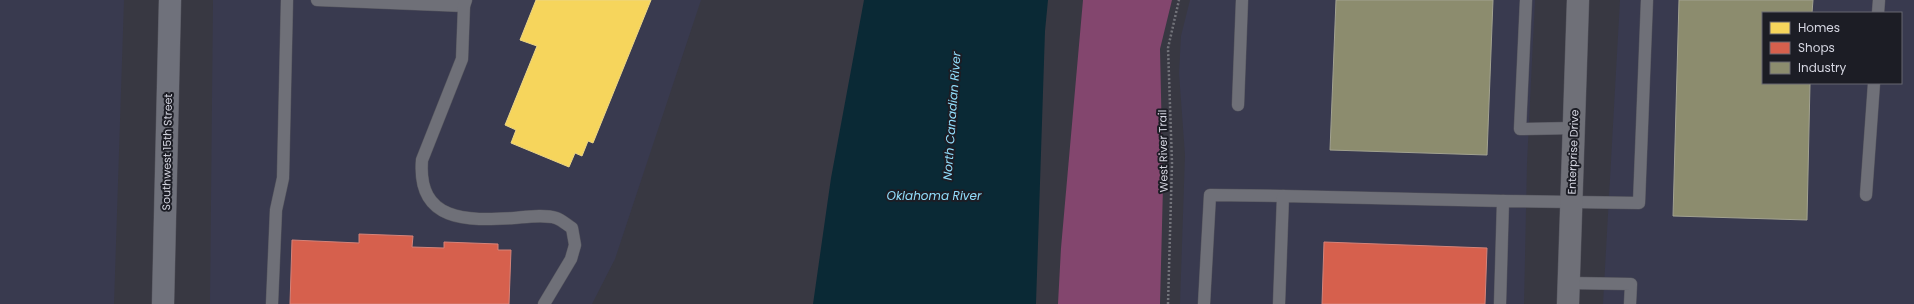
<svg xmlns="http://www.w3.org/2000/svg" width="1914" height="304" font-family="Poppins,sans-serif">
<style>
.built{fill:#393a4f;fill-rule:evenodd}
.forest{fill:#83466e}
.water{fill:#0a2935}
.homes{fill:#f6d55c;stroke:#ecd584}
.shops{fill:#d6604d;stroke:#d58379}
.industry{fill:#8c8c6e;stroke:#a2a290}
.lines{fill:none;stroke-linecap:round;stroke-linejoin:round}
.service-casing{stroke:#54545d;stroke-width:13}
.minor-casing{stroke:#54545d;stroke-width:23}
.secondary-casing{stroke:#54545d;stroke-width:23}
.path{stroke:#72737a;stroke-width:2.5;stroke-dasharray:2 2;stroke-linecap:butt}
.service{stroke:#6f7078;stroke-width:12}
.minor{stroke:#6f7078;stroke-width:22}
.secondary{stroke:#6f717b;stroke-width:22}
.labels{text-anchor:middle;stroke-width:4;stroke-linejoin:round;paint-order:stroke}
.street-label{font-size:11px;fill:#d4d5e0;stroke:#1c1d25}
.water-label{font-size:12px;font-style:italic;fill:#91dcfa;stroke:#1c1d25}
</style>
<rect width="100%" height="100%" fill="#383842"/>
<g class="built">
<polygon points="0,0 124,0 114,304 0,304"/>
<polygon points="213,0 701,0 615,259 592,304 210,304"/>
<polygon points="1190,0 1535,0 1527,163 1524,304 1180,304 1185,155 1179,73 1181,36"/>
<path d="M1620 0H1914V304H1603ZM1763 13H1901V83H1763Z"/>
</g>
<polygon class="forest" points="1083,0 1172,0 1160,49 1163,186 1160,304 1058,304 1061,248"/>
<polygon class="water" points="864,0 1048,0 1045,31 1036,304 813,304 831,178"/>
<polygon class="homes" points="536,0 651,0 593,143 588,141 582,156 575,153 569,167 511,143 516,130 505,125 537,46 520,40"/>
<g class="shops">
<polygon points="359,234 413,236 412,247 444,248 444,242 498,244 498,250 511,250 509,304 290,304 292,240 359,243"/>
<polygon points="1324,242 1487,248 1485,304 1322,304"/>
</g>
<g class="industry">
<polygon points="1336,0 1493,0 1487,155 1330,150"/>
<polygon points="1679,0 1813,0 1812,13 1763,13 1763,83 1810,83 1807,220 1673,216"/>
</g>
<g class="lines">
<g class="service-casing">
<g id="service">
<polyline points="317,0 464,6"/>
<path d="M466 0 464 6 462 59 422 160C417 222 467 221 514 218 526 217 544 214 556 218 562 220 567 225 572 228L575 245 571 259 544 304"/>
<polyline points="1526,0 1520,129 1574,128"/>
<polyline points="1878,13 1879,0"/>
<polyline points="1238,105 1242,0"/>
<polyline points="1866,195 1874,83"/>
<polyline points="1569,283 1631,284 1630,304"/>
<polyline points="272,304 276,210 283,178 287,0"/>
<polyline points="1204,304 1210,195 1283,196"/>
<polyline points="1279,304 1283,196 1503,201"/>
<polyline points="1500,304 1503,201 1639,203 1647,0"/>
</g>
</g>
<g class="minor-casing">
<polyline id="minor" points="1568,304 1578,0"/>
</g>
<g class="secondary-casing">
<polyline id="secondary" points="163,304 170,0"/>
</g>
<polyline class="path" points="1168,304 1172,163 1168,48 1179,0"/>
<use href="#service" class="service"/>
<use href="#minor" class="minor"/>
<use href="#secondary" class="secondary"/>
</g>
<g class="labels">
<g class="street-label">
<text transform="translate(1163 151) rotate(-91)" y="4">West River Trail</text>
<text transform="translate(167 152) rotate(-89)" y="4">Southwest 15th Street</text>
<text transform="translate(1573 152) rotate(-88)" y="4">Enterprise Drive</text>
</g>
<g class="water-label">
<text transform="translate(952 116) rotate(-86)" y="4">North Canadian River</text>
<text x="934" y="200">Oklahoma River</text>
</g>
</g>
<rect x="1762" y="12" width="140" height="72" fill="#1c1d25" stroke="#666770"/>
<rect x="1770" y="22" width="20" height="12" fill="#f6d55c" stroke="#666770"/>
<text x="1798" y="32" font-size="12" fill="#d4d5e0">Homes</text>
<rect x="1770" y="42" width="20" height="12" fill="#d6604d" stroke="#666770"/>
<text x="1798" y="52" font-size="12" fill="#d4d5e0">Shops</text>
<rect x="1770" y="62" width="20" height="12" fill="#8c8c6e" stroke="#666770"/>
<text x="1798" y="72" font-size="12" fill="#d4d5e0">Industry</text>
</svg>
